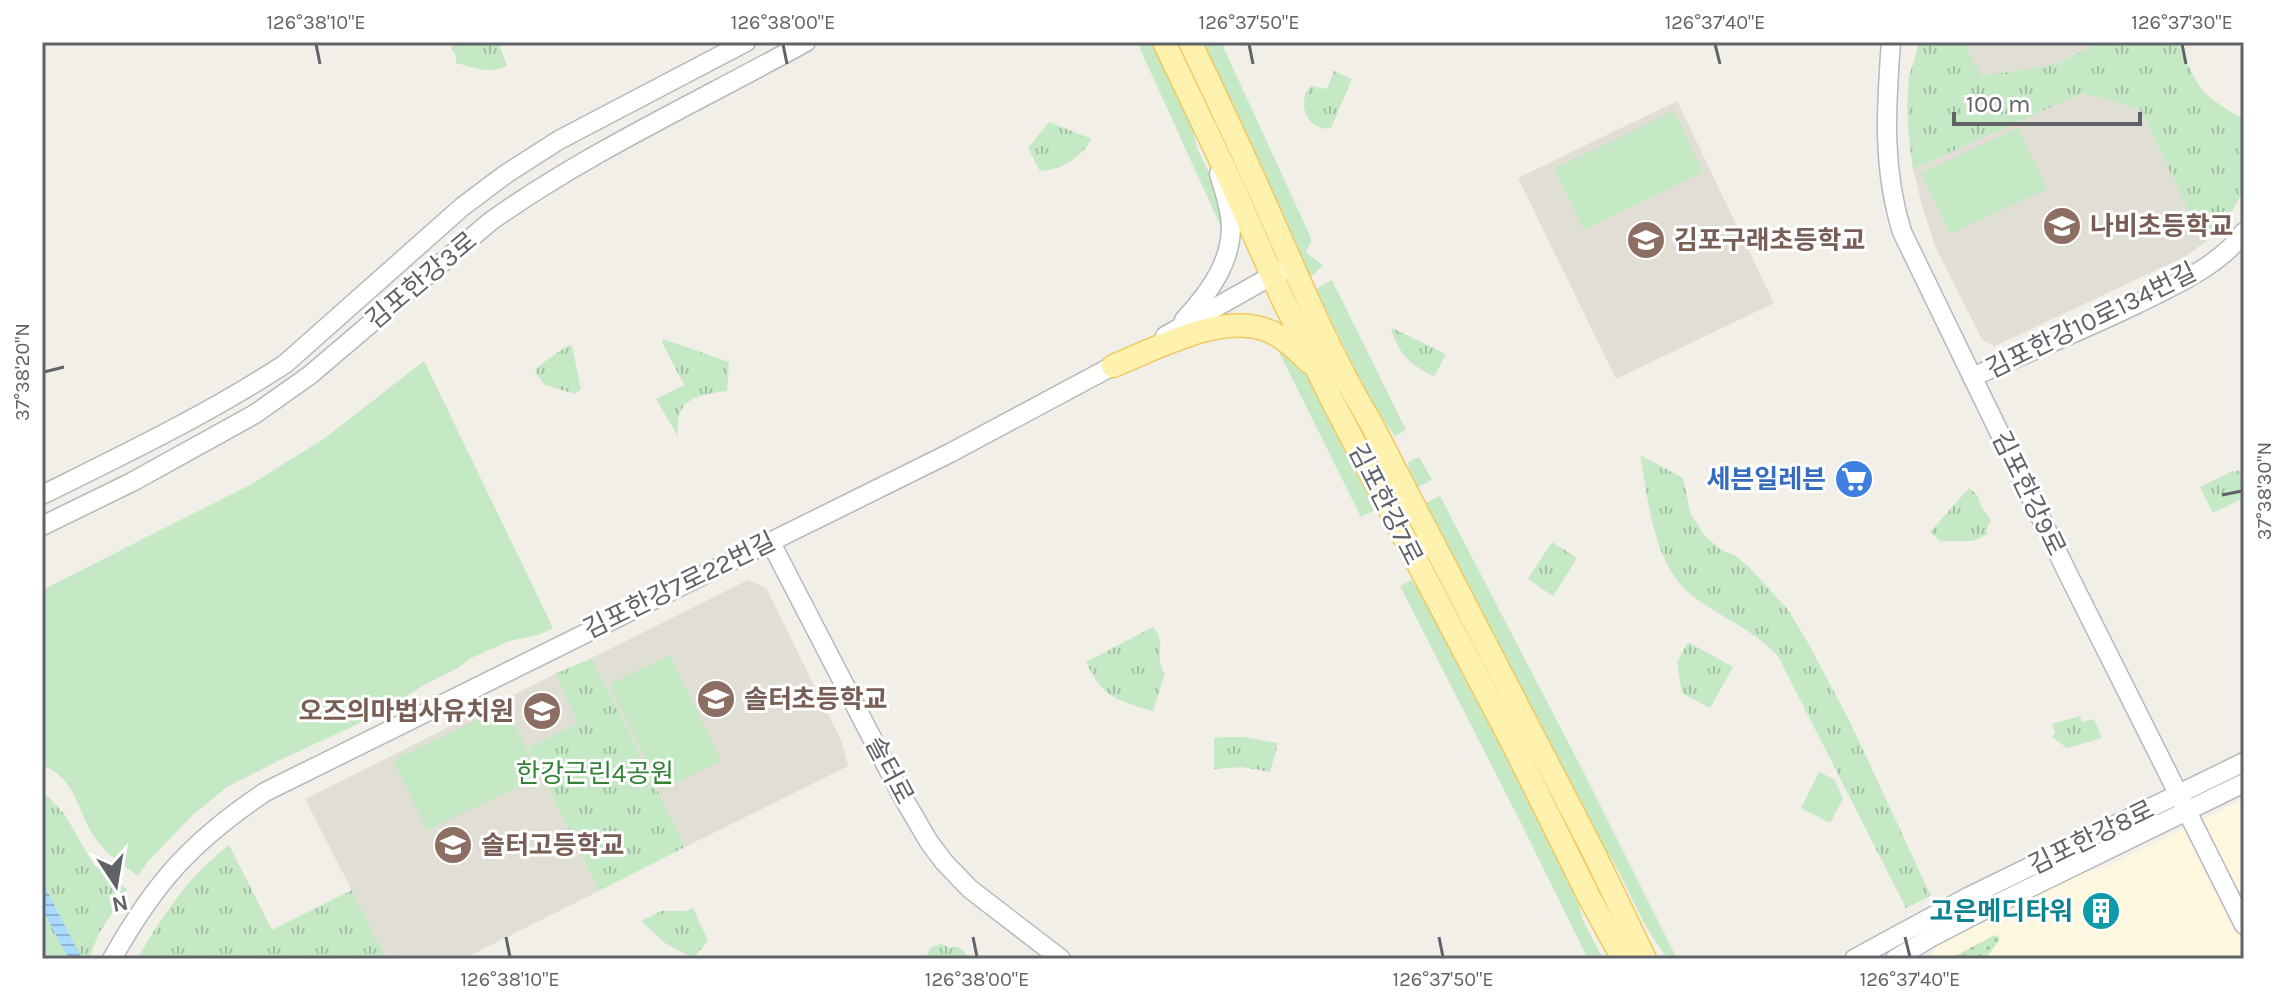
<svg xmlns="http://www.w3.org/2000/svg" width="2286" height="1001" font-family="Karla,'Noto Sans KR',sans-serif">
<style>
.commercial{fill:#fef7e0}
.education{fill:#e1ded6}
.grass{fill:#c5e8c5}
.park{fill:url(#park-tufts)}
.garden{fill:url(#garden-dots)}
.water{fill:url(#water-rules)}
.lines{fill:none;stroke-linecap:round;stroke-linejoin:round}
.minor-casing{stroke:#b5b8bc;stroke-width:21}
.major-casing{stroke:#f2c960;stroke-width:25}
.minor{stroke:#fff;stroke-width:18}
.major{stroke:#fff2af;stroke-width:22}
.ticks{fill:none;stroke:#5f6368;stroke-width:3}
.labels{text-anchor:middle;stroke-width:6;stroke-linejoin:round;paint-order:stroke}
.education-label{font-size:26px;font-weight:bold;fill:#785e54;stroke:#fff;text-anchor:start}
.street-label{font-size:26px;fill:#5f6368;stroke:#fff}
.shop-label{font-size:26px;font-weight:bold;fill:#366cbe;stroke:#fff;text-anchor:end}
.park-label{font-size:26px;fill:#348238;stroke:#fff}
.culture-label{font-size:26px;font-weight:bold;fill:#0d838f;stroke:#fff;text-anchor:end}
.neatline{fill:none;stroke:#5f6368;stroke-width:3}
.ticks-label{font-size:20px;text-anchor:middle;fill:#5f6368}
</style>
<defs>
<pattern id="park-tufts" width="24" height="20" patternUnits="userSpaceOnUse" patternTransform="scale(2)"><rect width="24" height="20" fill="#c5e8c5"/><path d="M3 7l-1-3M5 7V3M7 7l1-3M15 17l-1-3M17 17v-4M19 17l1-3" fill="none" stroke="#a3c0a4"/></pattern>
<pattern id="garden-dots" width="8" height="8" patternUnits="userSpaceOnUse" patternTransform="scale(2)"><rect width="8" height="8" fill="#c5e8c5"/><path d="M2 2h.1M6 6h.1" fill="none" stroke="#a3c0a4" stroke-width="1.8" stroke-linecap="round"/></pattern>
<pattern id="water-rules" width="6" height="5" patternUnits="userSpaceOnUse" patternTransform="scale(2)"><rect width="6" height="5" fill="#aadaff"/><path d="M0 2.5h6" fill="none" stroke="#8eb4d2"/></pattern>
</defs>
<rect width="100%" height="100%" fill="#f1efe8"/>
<polygon class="commercial" points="2244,799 2244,959 1928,959 1937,946 2074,875 2105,867"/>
<g class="education">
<polygon points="1963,42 2100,42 2057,64 1981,76"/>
<polygon points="2083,93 2140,109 2204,243 2184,257 1995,346 1983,341 1935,246 1923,209 1913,169"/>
<polygon points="1677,101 1774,303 1616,379 1518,178"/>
<polygon points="748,580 766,588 841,740 848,766 685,847 592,658"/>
<polygon points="555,674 579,723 528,748 599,891 463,959 387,959 305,799"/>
</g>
<g class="grass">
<polygon points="1137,42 1154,42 1190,117 1197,148 1220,196 1221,227"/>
<polygon points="1200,42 1221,42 1311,238 1311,243 1305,252 1323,265 1310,278"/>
<polygon points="1674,111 1703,172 1584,230 1554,169"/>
<polygon points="2018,128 2047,189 1950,234 1921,173"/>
<polygon points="1332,280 1406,430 1395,436 1373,406 1316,289"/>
<polygon points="1278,350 1304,366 1377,509 1361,517"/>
<path d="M424 361 553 628 538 635 509 641 471 658 458 668 426 684 369 719 282 759 227 787 195 813 148 861 138 876C123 865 106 854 95 838 76 810 78 780 42 765V590L250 485 325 438Z"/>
<polygon points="1419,457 1432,480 1414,489 1408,462"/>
<path d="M1440 496 1581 767 1677 959H1669C1637 923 1626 873 1596 836L1423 504Z"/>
<polygon points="1411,580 1430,606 1534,806 1576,892 1582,919 1603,959 1588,959 1520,821 1400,586"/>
<polygon points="670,655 721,761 661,790 609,684"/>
<polygon points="506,706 539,777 427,830 393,760"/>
<polygon points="1819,772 1835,780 1843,799 1830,823 1801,808"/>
</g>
<g class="park">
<path d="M455 42H504L505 44 500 47 507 65C492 76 473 67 456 63V56L451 48Z"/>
<path d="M1918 42H1963L1982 76 2057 64 2100 42H2178C2199 89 2197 93 2244 119 2244 138 2247 167 2244 184 2240 205 2219 230 2204 243L2140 109 2083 93 1913 169C1909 140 1905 109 1909 79 1911 66 1917 56 1918 42Z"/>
<path d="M1334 71 1352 79 1331 128C1308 133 1295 102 1311 86L1327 89Z"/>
<path d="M1049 122 1092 139C1080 158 1062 170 1040 171L1028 148Z"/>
<path d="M1392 328 1446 354 1434 377C1410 364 1400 356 1391 329Z"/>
<path d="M663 339 729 362 727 391C697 395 674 398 678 436L656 399 684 385 662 342Z"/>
<path d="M568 345 572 346 581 389 575 394 545 385 535 372C539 363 559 353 568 345Z"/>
<path d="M1640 455 1683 478 1690 512 1704 535 1721 550 1736 556 1750 568 1789 611 1808 643 1850 722 1931 896 1906 908 1778 656C1755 631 1725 619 1698 600 1653 570 1649 503 1640 455Z"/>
<polygon points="2239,470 2244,481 2244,498 2213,513 2200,487 2233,471 2234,472"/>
<polygon points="1969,488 1978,496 1981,506 1991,520 1986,530 1988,534 1973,541 1940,541 1930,532"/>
<polygon points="1552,542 1577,558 1553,596 1528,579"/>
<path d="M1153 627C1168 643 1153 655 1165 674L1153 711C1115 699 1104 699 1086 662Z"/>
<polygon points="1688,642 1733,667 1710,708 1682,693 1677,662"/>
<polygon points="592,658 685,847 599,891 528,748 578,723 555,674"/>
<polygon points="2080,716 2082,722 2094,719 2102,738 2067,748 2052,737 2055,733 2052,724"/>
<polygon points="1224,737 1244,737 1278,743 1270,772 1242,767 1214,769 1214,738"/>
<polygon points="42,790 65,815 94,865 127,889 98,935 89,959 42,959"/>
<path d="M229 845 272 930 352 890 387 959H137C165 912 186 879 229 845Z"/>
<polygon points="693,908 708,941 693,958 665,943 641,921 661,911 686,911"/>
<path d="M941 944 950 948C959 944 966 951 968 959H920L927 955 931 947Z"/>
</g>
<polygon class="garden" points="1995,935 1999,937 1999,941 1985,959 1957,959 1955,956"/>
<polygon class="water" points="42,881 82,959 69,959 42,909"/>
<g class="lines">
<g class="minor-casing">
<g id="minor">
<path d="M1891 42C1886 109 1882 167 1902 232L2069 576 2244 925"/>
<path d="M1184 320C1210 292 1236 257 1230 216 1228 202 1223 187 1219 174"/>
<polyline points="1165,336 1282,270"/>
<path d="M1972 377C2027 353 2083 330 2137 304 2173 286 2221 265 2244 232"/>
<path d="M42 495C125 454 208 414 285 364L462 207 506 174 559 140 746 42"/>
<path d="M42 526 132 482 255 414 310 375 491 221C590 151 700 101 806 42"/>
<polyline points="770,541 901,794 929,842 944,862 970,889 1061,959"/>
<path d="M112 959C155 882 192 841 265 792L950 453 1122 361"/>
<polyline points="1854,959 1968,897 2244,762"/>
<polyline points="1895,959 1930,938 1976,914 2244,783"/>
</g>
</g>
<g class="major-casing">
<g id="major">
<polyline points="1164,42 1230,180 1282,298 1334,404 1514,746 1589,897 1623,959"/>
<path d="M1190 42C1212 88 1234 134 1255 181 1292 262 1325 347 1371 423L1594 853 1645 959"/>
<path d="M1113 366C1158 348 1229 308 1275 334 1288 341 1299 352 1309 362"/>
</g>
</g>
<use href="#minor" class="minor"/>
<use href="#major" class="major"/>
</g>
<path class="ticks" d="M316 44 320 64M783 44 787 64M1249 44 1253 64M1715 44 1720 64M2182 44 2186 64M44 372 64 367M2222 495 2242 491M506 937 510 957M973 937 977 957M1439 937 1443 957M1905 937 1910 957"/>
<defs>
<g id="school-disc" transform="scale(2)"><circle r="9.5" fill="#8d6e63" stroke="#fff"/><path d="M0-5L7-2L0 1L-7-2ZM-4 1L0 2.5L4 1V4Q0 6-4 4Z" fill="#fff"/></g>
<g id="supermarket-disc" transform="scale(2)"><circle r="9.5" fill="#3f7fe0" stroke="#fff"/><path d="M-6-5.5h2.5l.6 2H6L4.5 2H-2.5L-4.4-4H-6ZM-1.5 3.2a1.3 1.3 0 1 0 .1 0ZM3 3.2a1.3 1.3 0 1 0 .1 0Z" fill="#fff"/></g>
<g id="building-disc" transform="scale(2)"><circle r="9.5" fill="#0f9aa8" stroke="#fff"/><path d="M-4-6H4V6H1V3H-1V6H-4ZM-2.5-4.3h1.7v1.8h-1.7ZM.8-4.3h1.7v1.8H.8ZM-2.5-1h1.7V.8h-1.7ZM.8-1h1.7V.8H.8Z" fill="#fff"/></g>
</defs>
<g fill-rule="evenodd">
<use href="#school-disc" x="2062" y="226"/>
<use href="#school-disc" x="1646" y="240"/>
<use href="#supermarket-disc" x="1854" y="479"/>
<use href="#school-disc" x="716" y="699"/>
<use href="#school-disc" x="542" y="711"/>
<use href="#school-disc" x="453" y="845"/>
<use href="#building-disc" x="2101" y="911"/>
</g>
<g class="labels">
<g class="education-label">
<text x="2090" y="235">나비초등학교</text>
<text x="1674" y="249">김포구래초등학교</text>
<text x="744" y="708">솔터초등학교</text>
<text x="514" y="720" text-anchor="end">오즈의마법사유치원</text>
<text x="481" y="854">솔터고등학교</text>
</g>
<g class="street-label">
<text transform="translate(421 280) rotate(-40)" y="9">김포한강3로</text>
<text transform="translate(2091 320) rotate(-26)" y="9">김포한강10로134번길</text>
<text transform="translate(2029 493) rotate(64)" y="9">김포한강9로</text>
<text transform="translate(1386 504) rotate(63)" y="9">김포한강7로</text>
<text transform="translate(679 585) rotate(-26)" y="9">김포한강7로22번길</text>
<text transform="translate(890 770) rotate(62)" y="9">솔터로</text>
<text transform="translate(2091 837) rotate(-26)" y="9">김포한강8로</text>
</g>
<g class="shop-label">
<text x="1826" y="488">세븐일레븐</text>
</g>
<g class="park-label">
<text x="595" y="782">한강근린4공원</text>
</g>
<g class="culture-label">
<text x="2073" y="920">고은메디타워</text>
</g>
</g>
<rect width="2286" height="1001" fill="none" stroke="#ffffff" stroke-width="88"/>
<g transform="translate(116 885) rotate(168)" stroke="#ffffff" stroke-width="6" paint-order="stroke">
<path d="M0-6L14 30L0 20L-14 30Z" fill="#5f6368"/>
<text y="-12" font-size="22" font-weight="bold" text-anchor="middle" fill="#5f6368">N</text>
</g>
<path d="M1954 112v12h186v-12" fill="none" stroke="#5f6368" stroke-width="4"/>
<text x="1966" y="112" font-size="24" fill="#5f6368" stroke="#ffffff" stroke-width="6" paint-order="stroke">100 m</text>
<rect x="44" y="44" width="2198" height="913" class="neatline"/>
<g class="ticks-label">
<text x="316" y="29">126°38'10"E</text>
<text x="783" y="29">126°38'00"E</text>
<text x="1249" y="29">126°37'50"E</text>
<text x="1715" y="29">126°37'40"E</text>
<text x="2182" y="29">126°37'30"E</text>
<text transform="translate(22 372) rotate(-90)" y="7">37°38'20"N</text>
<text transform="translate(2264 491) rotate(-90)" y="7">37°38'30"N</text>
<text x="510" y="986">126°38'10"E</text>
<text x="977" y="986">126°38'00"E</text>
<text x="1443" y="986">126°37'50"E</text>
<text x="1910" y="986">126°37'40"E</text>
</g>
</svg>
